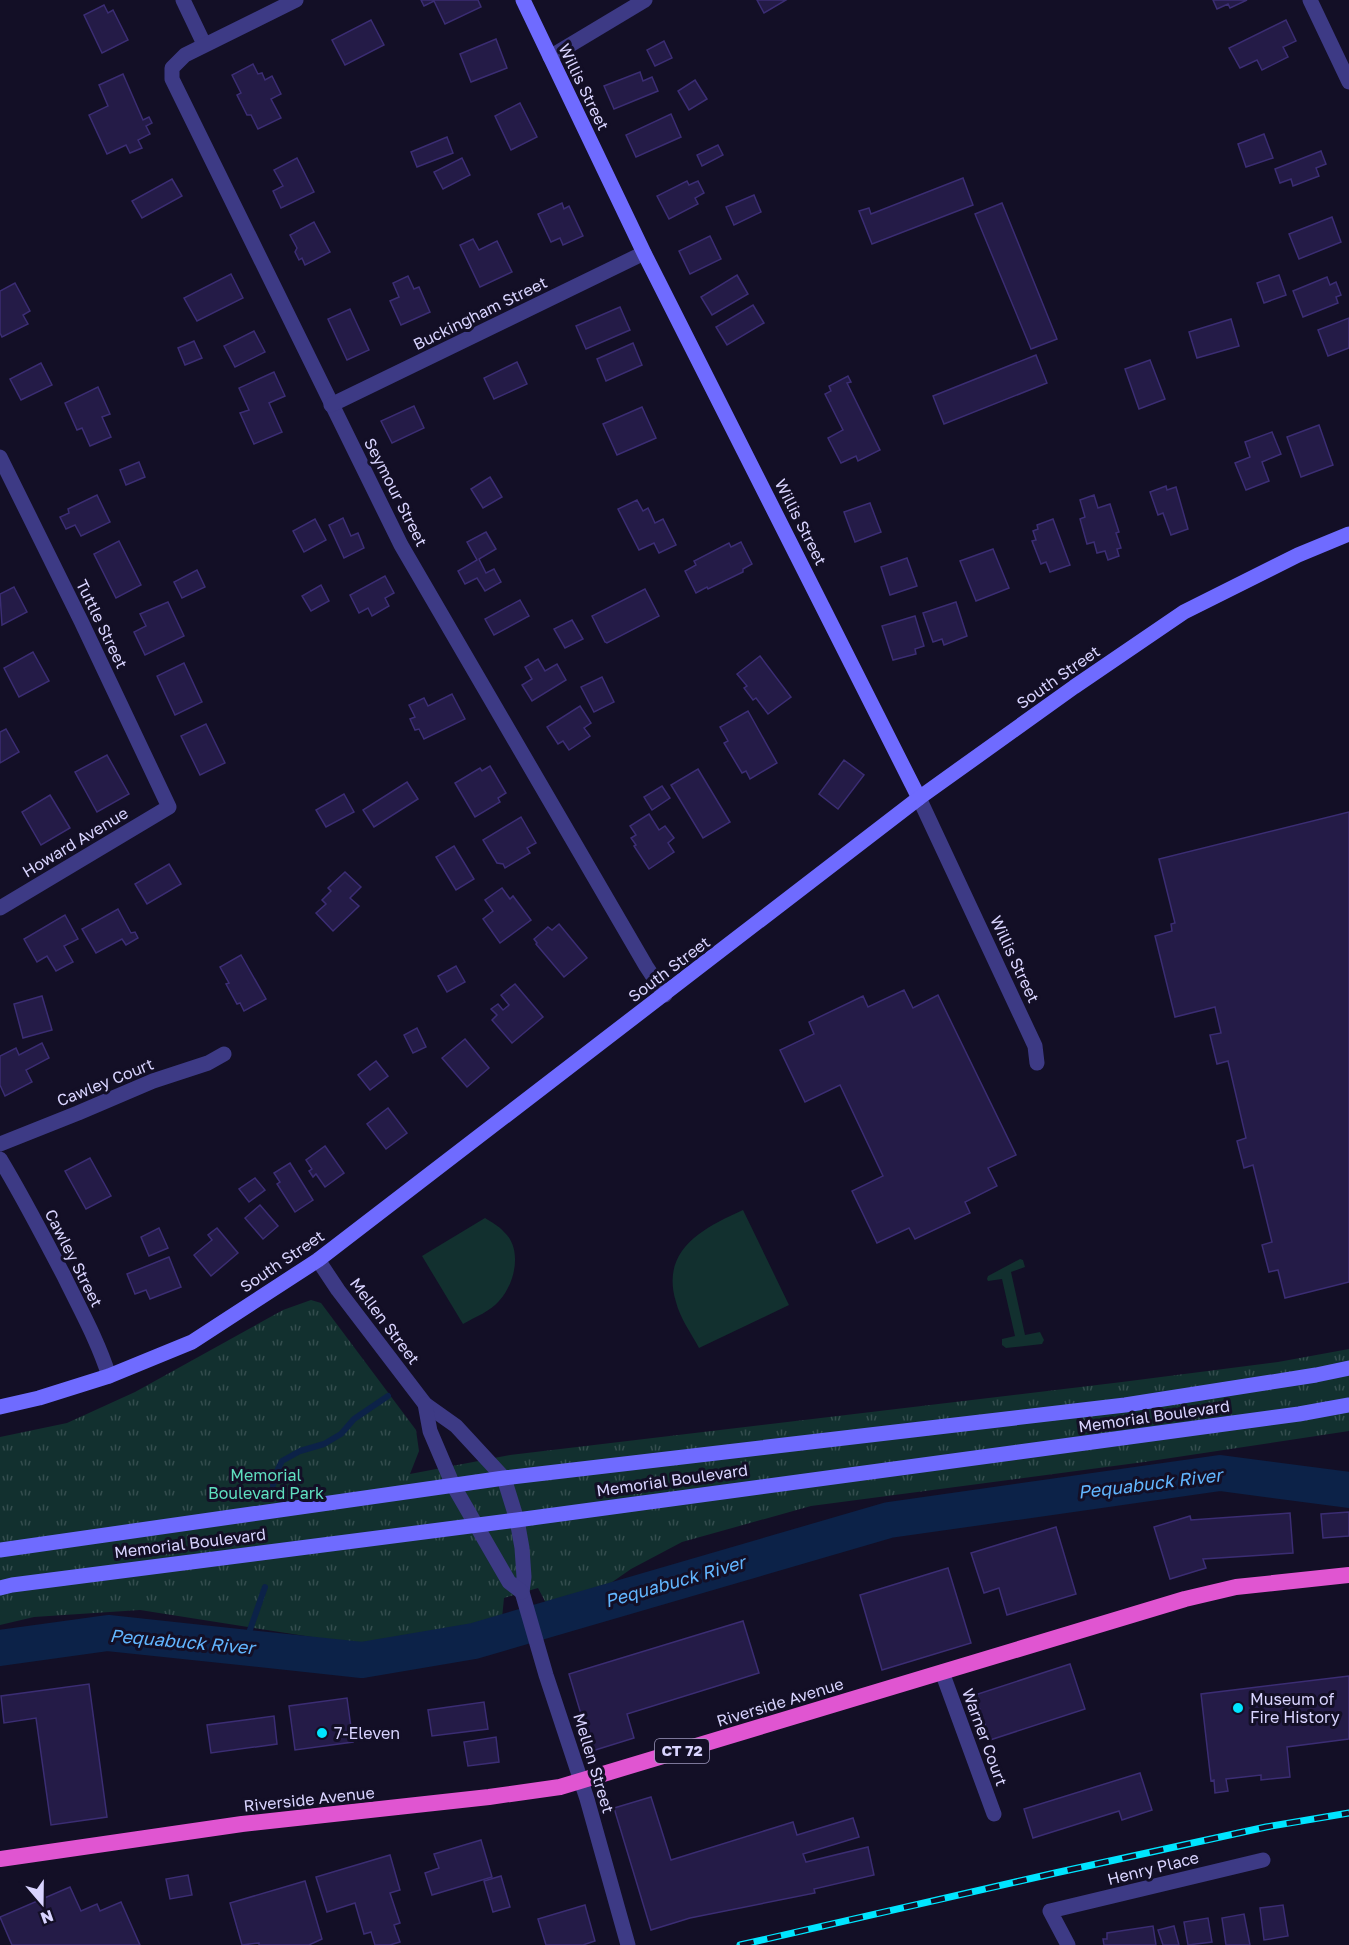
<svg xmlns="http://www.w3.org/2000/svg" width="1349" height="1945" font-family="'Golos Text',sans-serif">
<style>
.grass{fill:#12302f}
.park{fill:url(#park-tufts)}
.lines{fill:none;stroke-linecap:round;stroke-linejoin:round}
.stream{stroke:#0c2248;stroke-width:6}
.river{stroke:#0c2248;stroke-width:36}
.building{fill:#241b47;stroke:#3b2d73;stroke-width:1.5}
.minor{stroke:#3d3a85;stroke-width:15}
.secondary{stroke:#6f6bff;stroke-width:15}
.trunk{stroke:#e055d1;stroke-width:16}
.rail-casing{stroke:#00e5ff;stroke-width:7}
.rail{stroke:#130f26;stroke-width:4.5;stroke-dasharray:14;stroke-linecap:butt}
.poi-dot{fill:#00e5ff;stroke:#130f26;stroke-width:2}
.labels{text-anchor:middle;stroke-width:6;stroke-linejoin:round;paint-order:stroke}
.shield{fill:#130f26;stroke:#9e99be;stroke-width:1.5}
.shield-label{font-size:15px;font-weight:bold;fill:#d9d4ff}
.street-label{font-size:16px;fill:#d9d4ff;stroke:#130f26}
.park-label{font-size:16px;fill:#5fe0c0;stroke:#130f26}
.poi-label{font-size:16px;fill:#d9d4ff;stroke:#130f26;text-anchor:start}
.water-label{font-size:18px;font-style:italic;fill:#62b6ff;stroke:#130f26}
</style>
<defs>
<pattern id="park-tufts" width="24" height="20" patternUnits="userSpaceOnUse" patternTransform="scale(1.5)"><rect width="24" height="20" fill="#12302f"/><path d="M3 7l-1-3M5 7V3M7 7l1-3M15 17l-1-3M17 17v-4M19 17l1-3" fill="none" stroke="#344d4e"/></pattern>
</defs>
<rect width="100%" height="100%" fill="#130f26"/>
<g class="grass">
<path d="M743 1210 789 1305 699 1348C691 1333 680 1318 676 1302 660 1250 703 1228 743 1210Z"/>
<path d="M485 1218C491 1222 499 1226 504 1232 523 1249 515 1284 499 1301 491 1311 475 1317 463 1324L422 1256Z"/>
<polygon points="1020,1259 1023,1260 1025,1267 1011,1272 1025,1335 1040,1332 1044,1340 1042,1344 1006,1348 1002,1345 1002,1339 1015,1336 1002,1279 988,1281 987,1279 988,1276"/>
</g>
<polygon class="park" points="311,1300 321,1303 416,1430 419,1451 410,1474 510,1455 1122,1382 1278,1362 1349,1349 1349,1431 1144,1462 811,1506 682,1542 631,1569 595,1594 548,1607 538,1588 504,1598 502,1618 396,1643 344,1642 140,1610 34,1617 0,1625 0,1437 67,1423 135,1392 283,1310"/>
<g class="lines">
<g class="stream">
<polyline points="273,1485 275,1475 282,1461 300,1451 324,1444 341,1434 354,1419 388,1396"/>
<polyline points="244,1647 265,1587"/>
</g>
<polyline class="river" points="0,1648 108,1633 362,1660 474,1641 889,1520 1220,1473 1349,1490"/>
</g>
<g class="building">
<polygon points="421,0 478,0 481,7 445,24 434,1 424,6"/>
<polygon points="757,0 786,0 764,13"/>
<polygon points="1213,0 1247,0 1230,8 1228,4 1217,9"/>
<polygon points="104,5 108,13 113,10 128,40 102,53 84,15"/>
<polygon points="371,20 384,45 345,65 332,40"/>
<polygon points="1286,20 1296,41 1283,47 1288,57 1262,70 1257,60 1240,68 1229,48"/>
<polygon points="496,39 507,68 471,82 460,54"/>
<polygon points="664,41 672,58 655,66 647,50"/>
<polygon points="253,64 258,74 262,73 265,80 272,76 281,94 271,99 281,118 258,129 251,115 247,115 237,95 241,93 232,75"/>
<polygon points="640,72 643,81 652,77 658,91 614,109 604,86"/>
<polygon points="123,74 143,120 149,117 152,123 146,126 150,134 138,140 142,148 130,153 126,145 107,154 89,115 108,106 99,85"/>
<polygon points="695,80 707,99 689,110 678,91"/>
<polygon points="520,103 537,137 511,150 495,116"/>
<polygon points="671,114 681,137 636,157 626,135"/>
<polygon points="1264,134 1273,158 1246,167 1238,144"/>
<polygon points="447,137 453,153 417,167 411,152"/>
<polygon points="718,145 723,155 702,166 697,155"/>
<polygon points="1321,151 1326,164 1316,168 1319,176 1293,186 1291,179 1280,183 1275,169"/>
<polygon points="297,158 314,192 281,208 273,191 283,186 274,170"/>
<polygon points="462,158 470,175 443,189 434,172"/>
<polygon points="963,178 973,205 872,244 859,211 869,208 871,214"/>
<polygon points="172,179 182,196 142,218 132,201"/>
<polygon points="687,181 689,185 698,181 704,193 695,198 698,204 669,219 657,196"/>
<polygon points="754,195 761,212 734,225 726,207"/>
<polygon points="562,203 564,209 569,206 583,236 563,245 560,238 551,242 538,214"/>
<polygon points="1002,203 1057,339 1031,349 975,214"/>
<polygon points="1332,217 1341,242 1299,259 1289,234"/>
<polygon points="314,222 330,252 305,265 302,258 299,260 295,252 297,248 290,235"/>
<polygon points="710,236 721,259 690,274 679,251"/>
<polygon points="473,239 479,250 497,241 512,272 480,287 460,245"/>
<polygon points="231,274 243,298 197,321 184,298"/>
<polygon points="737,275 748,294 712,315 701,297"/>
<polygon points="1279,275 1286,295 1264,303 1257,283"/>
<polygon points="408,276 414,289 419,287 430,312 401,325 390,301 399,297 393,283"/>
<polygon points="1327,277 1330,285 1336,282 1341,295 1336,297 1338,303 1303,317 1293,291"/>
<polygon points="15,283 30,311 23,315 28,324 2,337 0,333 0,291"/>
<polygon points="753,305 764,323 727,345 716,327"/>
<polygon points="620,307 630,330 586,349 576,326"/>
<polygon points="350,309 369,350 347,360 328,319"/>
<polygon points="1349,318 1349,348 1328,356 1318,330"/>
<polygon points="1231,319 1239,346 1197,358 1189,332"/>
<polygon points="254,331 265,352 235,367 224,346"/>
<polygon points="194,341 202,358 185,365 178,348"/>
<polygon points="633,343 642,365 606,381 597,359"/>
<polygon points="1036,355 1047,383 944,424 933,396"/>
<polygon points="1150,360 1165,399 1139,409 1125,369"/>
<polygon points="517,362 527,384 494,399 484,378"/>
<polygon points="41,363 52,385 21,400 10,379"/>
<polygon points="274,372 285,396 269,403 282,432 254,444 240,413 249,410 239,388"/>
<polygon points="848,376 851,382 847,383 880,450 858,461 856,456 841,463 828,438 843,430 825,394 831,391 829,386"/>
<polygon points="98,387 110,414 102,417 111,437 90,446 82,428 77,430 65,403"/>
<polygon points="414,406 424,428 392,443 381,421"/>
<polygon points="642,407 656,438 617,455 603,424"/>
<polygon points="1319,425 1333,465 1301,477 1287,437"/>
<polygon points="1272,432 1281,454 1262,462 1269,481 1246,490 1235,463 1250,457 1245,442"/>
<polygon points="139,462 145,477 126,485 120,470"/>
<polygon points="490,477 502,497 483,508 471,489"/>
<polygon points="1166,486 1167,490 1176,487 1188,529 1171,535 1163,513 1158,515 1150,492"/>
<polygon points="97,495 110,522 81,536 75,525 66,529 60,517 69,513 68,509"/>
<polygon points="1094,495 1098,508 1110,504 1119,532 1116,533 1121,548 1117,549 1119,556 1108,560 1105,551 1097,553 1094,542 1087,544 1080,519 1085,517 1080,500"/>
<polygon points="637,500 643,511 648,508 655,523 663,519 676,545 659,553 654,543 639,550 618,509"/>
<polygon points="870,503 881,532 855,542 844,512"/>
<polygon points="343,518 351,536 358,533 364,548 344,558 329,525"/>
<polygon points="315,519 326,540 304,552 293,531"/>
<polygon points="1053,519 1070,565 1050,572 1046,562 1041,564 1032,541 1036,540 1033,531 1038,529 1037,525"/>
<polygon points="486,532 496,549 479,559 486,573 494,569 501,582 485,591 477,578 465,584 458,571 477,560 467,542"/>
<polygon points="119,541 141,585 116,598 94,554"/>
<polygon points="741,542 752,564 743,569 743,572 708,589 707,587 696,593 685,571 696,565 694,561 729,543 731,547"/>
<polygon points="993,549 1009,588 976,601 960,561"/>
<polygon points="907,558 917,586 890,595 881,567"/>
<polygon points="197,570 205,587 182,598 174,582"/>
<polygon points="385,576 394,593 385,598 389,606 372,616 368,608 359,613 350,595"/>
<polygon points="321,585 329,601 311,611 302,596"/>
<polygon points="14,587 27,612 2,625 0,594"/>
<polygon points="645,589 659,616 607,643 605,642 592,616"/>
<polygon points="520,600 529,616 494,635 485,619"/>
<polygon points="168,602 184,636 145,655 134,632 146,626 140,614"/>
<polygon points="956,602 967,636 944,645 942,639 933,642 923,613"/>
<polygon points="915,616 924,646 915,649 916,654 893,660 882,626"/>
<polygon points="572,620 583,639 565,648 554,629"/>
<polygon points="33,652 49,681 19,697 4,668"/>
<polygon points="760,656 791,697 768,714 756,698 753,700 744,688 747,686 737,674"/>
<polygon points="538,659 545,671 557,664 566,680 532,701 522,685 532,679 525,667"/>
<polygon points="184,663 202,702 175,715 157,676"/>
<polygon points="602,677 614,702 594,712 581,687"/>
<polygon points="452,694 465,719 424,739 419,729 415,730 410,719 415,717 409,705 424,698 428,706"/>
<polygon points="580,706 591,723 584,728 590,736 569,750 563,741 558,744 547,727"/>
<polygon points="748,711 777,763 750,779 746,771 742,773 724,743 728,741 720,727"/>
<polygon points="206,724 225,763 200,775 181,736"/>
<polygon points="6,729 19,752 0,763 0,732"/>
<polygon points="107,755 129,794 97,812 75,772"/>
<polygon points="844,760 864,775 838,809 819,794"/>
<polygon points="490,766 506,793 498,798 500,802 475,817 455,783 480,768 482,771"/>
<polygon points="698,769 730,822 703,838 671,785"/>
<polygon points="407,782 418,799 374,827 363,810"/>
<polygon points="662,786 670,798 652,810 644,797"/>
<polygon points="344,794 354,812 326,827 316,810"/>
<polygon points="50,795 70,828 41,845 22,812"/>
<polygon points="1349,812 1349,1282 1285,1298 1278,1270 1269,1272 1262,1245 1272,1242 1253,1165 1244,1168 1237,1141 1246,1138 1228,1061 1217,1064 1210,1035 1221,1033 1215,1007 1175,1017 1155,936 1172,931 1171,924 1175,923 1159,859"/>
<polygon points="649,814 659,830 665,826 674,838 668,843 674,852 649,869 634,846 636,845 631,838 636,835 630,826"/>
<polygon points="521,817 536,843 527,848 530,853 505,868 503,864 497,863 483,840"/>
<polygon points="454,846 474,879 456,890 436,857"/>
<polygon points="169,864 181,884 147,904 135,884"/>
<polygon points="345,872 361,887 350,898 359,906 333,931 316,913 326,904 322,900 331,891 328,888"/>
<polygon points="502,888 510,899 513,896 531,920 500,943 483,919 493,911 485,900"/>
<polygon points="118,909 131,933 135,932 138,938 126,945 122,939 96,953 82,929"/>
<polygon points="65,915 78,939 64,946 73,962 56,971 47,956 37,962 24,939"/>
<polygon points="559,924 587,958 564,977 536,944 537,943 534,939 548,927 552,930"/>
<polygon points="241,955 266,999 244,1011 240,1003 237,1004 226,984 229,983 220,967"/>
<polygon points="456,966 465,982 447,992 438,976"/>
<polygon points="515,984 543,1017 512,1043 492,1020 497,1015 491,1009 498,1004 503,1010 509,1005 501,995"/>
<polygon points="904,990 913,1008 938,995 1016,1155 988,1168 997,1186 965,1202 970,1213 915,1239 909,1228 877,1243 852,1191 883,1176 840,1085 805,1102 780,1050 814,1034 809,1022 863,996 868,1007"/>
<polygon points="42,996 52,1030 23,1038 14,1004"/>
<polygon points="417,1028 426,1047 413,1053 404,1035"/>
<polygon points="465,1039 489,1068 467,1087 442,1058"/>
<polygon points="42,1043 49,1058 26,1070 32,1082 5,1096 0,1085 0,1056 16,1048 19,1055"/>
<polygon points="376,1061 388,1076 370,1090 358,1075"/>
<polygon points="388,1108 407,1133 386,1149 367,1124"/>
<polygon points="325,1146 344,1173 325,1187 316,1174 313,1177 309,1171 312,1169 306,1160"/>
<polygon points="90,1158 111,1196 86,1209 65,1171"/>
<polygon points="290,1163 313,1200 295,1212 277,1184 280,1182 274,1173"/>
<polygon points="255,1178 265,1190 249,1202 239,1189"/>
<polygon points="260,1205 278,1226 263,1239 245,1218"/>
<polygon points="159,1228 168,1248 149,1256 141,1237"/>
<polygon points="217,1228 238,1253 211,1276 194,1255 212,1240 208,1235"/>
<polygon points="169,1257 181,1287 150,1299 146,1290 135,1294 127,1274"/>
<polygon points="1349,1512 1349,1536 1323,1538 1321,1514"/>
<polygon points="1290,1513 1293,1553 1203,1559 1206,1568 1170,1579 1154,1527 1190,1516 1191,1520"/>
<polygon points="1056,1527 1076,1594 1007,1615 999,1588 984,1593 971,1553"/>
<polygon points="948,1568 971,1643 882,1670 860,1595"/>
<polygon points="743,1621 759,1673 627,1714 634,1738 592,1751 569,1674"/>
<polygon points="1070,1664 1085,1709 990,1740 975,1695"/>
<polygon points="1349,1676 1349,1739 1287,1747 1290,1777 1261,1780 1261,1775 1226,1779 1228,1791 1215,1793 1214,1780 1211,1781 1201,1694"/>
<polygon points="89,1684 107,1817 51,1825 36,1718 4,1723 1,1696"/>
<polygon points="347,1698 353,1742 295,1750 289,1706"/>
<polygon points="484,1702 488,1729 432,1736 428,1710"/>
<polygon points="274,1716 277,1744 211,1753 207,1725"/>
<polygon points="496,1737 499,1762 468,1766 464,1742"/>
<polygon points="1140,1773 1152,1810 1122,1820 1119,1811 1033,1838 1024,1809"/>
<polygon points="651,1797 671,1860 793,1822 797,1835 853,1818 859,1837 803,1854 806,1862 868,1847 874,1875 814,1889 815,1893 690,1918 651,1930 614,1808"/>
<polygon points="481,1840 492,1877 432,1895 425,1873 439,1868 434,1854"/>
<polygon points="390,1855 400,1890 390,1893 400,1923 394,1925 400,1942 390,1945 375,1945 371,1932 364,1934 355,1903 327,1912 316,1877"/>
<polygon points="188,1875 192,1895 170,1899 166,1879"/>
<polygon points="501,1876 510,1907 493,1912 484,1881"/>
<polygon points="305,1881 322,1939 309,1945 259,1945 259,1943 242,1945 230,1903"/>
<polygon points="70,1887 81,1911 97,1904 100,1911 121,1902 140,1945 12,1945 0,1917"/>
<polygon points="585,1905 595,1941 583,1945 546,1945 538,1919"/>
<polygon points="1283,1905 1288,1936 1264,1940 1260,1908"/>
<polygon points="1244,1914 1250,1945 1226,1945 1222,1918"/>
<polygon points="1208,1918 1212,1942 1188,1945 1184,1922"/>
<polygon points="1153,1926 1156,1945 1104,1945 1103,1939 1107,1939 1107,1933"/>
<polygon points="1174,1926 1179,1945 1163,1945 1158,1930"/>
</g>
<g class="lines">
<g class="minor">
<polyline points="183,0 204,44"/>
<polyline points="296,0 185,55 172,68 172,79 401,545 646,966 665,995"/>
<polyline points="1310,0 1349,82"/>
<polyline points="550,57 645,0"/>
<polyline points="331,405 644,253"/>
<polyline points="0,457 81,621 169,807 0,908"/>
<polyline points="919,798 1035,1046 1037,1063"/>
<polyline points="0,1144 78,1113 153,1081 208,1063 224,1054"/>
<path d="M0 1159C23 1197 43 1236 64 1276 80 1309 98 1341 109 1376"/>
<polyline points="318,1260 338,1290 425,1404 456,1426 504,1478 517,1520 522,1548 524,1577 522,1592 546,1675 587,1799 628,1945"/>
<polyline points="425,1404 430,1431 453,1485 509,1582 522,1592"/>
<polyline points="942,1672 994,1814"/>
<polyline points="1068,1945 1050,1911 1263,1860"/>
</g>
<g class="secondary">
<polyline points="523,0 644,253 919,798"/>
<polyline points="0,1407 39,1398 109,1376 192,1342 318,1260 919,798 1074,687 1184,612 1298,555 1349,534"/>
<polyline points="0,1550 504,1478 1125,1405 1316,1375 1349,1368"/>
<polyline points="0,1588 12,1585 517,1520 1299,1414 1349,1405"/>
</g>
<polyline class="trunk" points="0,1859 242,1824 489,1797 560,1787 1185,1599 1236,1587 1349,1575"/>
<g class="rail-casing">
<polyline id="rail" points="740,1945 1055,1873 1266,1827 1349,1813"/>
</g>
<use href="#rail" class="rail"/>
</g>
<g class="poi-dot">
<circle cx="1238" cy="1708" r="6"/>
<circle cx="322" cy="1733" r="6"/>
</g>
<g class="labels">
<rect class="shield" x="655" y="1739" width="54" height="24" rx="4.5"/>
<g class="shield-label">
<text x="682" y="1756">CT 72</text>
</g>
<g class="street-label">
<text transform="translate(584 87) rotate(64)" y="6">Willis Street</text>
<text transform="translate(480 313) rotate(-26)" y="6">Buckingham Street</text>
<text transform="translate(396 492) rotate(63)" y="6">Seymour Street</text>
<text transform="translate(801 522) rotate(63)" y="6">Willis Street</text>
<text transform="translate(102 624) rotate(64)" y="6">Tuttle Street</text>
<text transform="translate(1058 677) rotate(-35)" y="6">South Street</text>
<text transform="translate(75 842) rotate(-31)" y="6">Howard Avenue</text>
<text transform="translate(1015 959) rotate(65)" y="6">Willis Street</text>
<text transform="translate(669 969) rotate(-37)" y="6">South Street</text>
<text transform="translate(105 1082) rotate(-22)" y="6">Cawley Court</text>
<text transform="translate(74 1258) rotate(63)" y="6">Cawley Street</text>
<text transform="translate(282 1261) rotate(-34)" y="6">South Street</text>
<text transform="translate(385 1321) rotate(53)" y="6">Mellen Street</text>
<text transform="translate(1154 1416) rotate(-8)" y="6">Memorial Boulevard</text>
<text transform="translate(672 1480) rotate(-8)" y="6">Memorial Boulevard</text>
<text transform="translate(190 1543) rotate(-7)" y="6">Memorial Boulevard</text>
<text transform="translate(780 1702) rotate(-17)" y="6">Riverside Avenue</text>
<text transform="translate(985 1737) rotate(70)" y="6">Warner Court</text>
<text transform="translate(594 1763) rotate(73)" y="6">Mellen Street</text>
<text transform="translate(309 1799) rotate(-6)" y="6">Riverside Avenue</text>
<text transform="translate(1153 1868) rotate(-14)" y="6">Henry Place</text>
</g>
<g class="park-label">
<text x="266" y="1481">Memorial<tspan x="266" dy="18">Boulevard Park</tspan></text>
</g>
<g class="poi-label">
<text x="1250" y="1705">Museum of<tspan x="1250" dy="18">Fire History</tspan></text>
<text x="334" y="1739">7-Eleven</text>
</g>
<g class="water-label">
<text transform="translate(1150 1484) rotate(-7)" y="6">Pequabuck River</text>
<text transform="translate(675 1582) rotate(-16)" y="6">Pequabuck River</text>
<text transform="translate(182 1642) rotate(5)" y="6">Pequabuck River</text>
</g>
</g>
<g transform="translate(42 1903) rotate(160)" stroke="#130f26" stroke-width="4.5" paint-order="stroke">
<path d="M0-4.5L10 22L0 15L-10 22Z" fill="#d9d4ff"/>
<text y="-9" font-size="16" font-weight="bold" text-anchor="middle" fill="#d9d4ff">N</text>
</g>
</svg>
